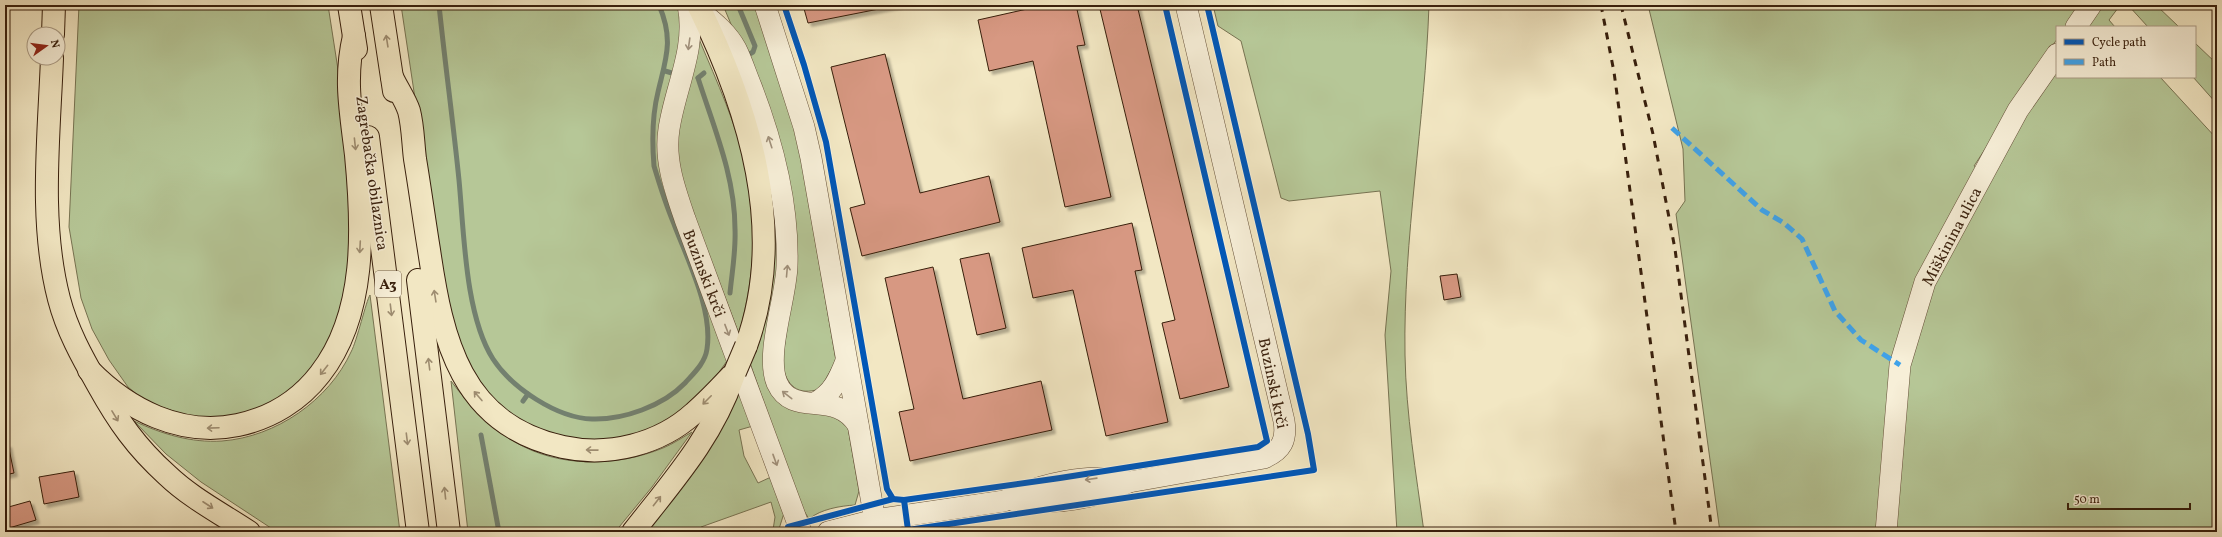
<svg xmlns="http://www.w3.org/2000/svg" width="2222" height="537" font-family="Vollkorn,serif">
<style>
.green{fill:#b6c797;stroke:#777352}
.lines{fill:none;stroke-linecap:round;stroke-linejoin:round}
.stream{stroke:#73806f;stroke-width:5}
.building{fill:#d79882;stroke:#381f0c;filter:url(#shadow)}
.minor-casing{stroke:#66513a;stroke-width:22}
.highway-casing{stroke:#381f0c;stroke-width:24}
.minor{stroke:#f7efd8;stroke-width:21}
.highway{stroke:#f2e7c3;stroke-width:22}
.rail{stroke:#381f0c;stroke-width:3;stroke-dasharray:7 7;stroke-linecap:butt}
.highway-bridge-casing{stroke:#381f0c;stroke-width:24;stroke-linecap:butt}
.highway-bridge{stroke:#f2e7c3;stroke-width:22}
.quiet{stroke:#3fa2e9;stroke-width:5;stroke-dasharray:10 5;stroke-linecap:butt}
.cycleway-casing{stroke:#f7efd8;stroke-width:8}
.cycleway{stroke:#0057b8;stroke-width:6}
.oneway{stroke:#9e8d71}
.oneway2{stroke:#a1917c}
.labels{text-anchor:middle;stroke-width:3;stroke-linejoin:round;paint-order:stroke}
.shield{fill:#f7efd8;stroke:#715d49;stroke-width:1}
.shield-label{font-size:15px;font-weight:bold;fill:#381f0c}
.street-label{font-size:16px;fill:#381f0c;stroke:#f7efd8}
</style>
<defs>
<filter id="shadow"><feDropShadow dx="3.5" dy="3.5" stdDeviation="1" flood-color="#0004"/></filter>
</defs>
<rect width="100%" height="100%" fill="#f2e7c3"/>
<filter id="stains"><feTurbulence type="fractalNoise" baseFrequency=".005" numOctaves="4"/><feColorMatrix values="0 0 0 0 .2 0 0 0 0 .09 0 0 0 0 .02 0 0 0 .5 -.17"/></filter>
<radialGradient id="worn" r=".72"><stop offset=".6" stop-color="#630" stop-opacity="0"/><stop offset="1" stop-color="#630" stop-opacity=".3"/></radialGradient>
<g class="green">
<polygon points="79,5 328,5 341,89 353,254 338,328 305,384 252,414 200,420 146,402 128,387 109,360 92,329 81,298 69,227"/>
<polygon points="401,5 678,5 682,21 682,48 664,114 729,358 698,402 667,425 598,446 531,428 492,401 468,370 447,312"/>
<path d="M723 5H755L798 140 836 361 820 389C797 396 787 386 782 364L793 282 743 53Z"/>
<path d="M1213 5H1429C1425 122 1403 238 1405 355 1406 414 1416 473 1424 532H1397L1385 335 1391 271 1380 191 1289 201 1281 198 1241 41 1218 26Z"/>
<polygon points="1648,5 2080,5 2065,27 2057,27 2057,39 1974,166 1989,174 2057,68 2057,77 2160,77 2217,139 2217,532 1720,532 1676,214 1685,201 1683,149"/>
<polygon points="2098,5 2110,5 2118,8 2109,20 2115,27 2085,27"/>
<polygon points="2128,5 2156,5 2179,27 2148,27"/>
<path d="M699 39C717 82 737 125 747 171 759 225 753 282 739 334L679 177 674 147Z"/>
<polygon points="2195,43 2217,64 2217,104 2193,77 2195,77"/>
<path d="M769 181 775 192 780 270 766 364 817 411 839 418 848 428 859 491 855 505C840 506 821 509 809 519L798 501 750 363 773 270 774 213Z"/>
<path d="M370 295 400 532H277L201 482 166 454 134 421C162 434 191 443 222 441 276 437 329 400 351 352 357 341 366 301 370 295Z"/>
<path d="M451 381C469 405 489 427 515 442 559 468 617 467 663 448 673 444 683 437 692 432L652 487 615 532H468Z"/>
<polygon points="739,393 753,426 739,430 744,456 758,483 771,477 785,510 778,532 773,530 775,517 771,502 701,527 696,532 641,532 718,429"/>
</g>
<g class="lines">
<g class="stream">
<path d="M439 5C445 63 453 121 459 180 464 232 465 315 493 359 512 388 557 418 592 419 623 420 663 406 685 383 694 373 705 363 707 349 713 310 688 261 674 224 666 205 660 186 654 166 652 142 652 116 658 92 666 58 674 40 659 5"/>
<polyline points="738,5 755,46 753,52 748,55"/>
<polyline points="665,71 672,73"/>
<path d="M698 78C714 128 735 176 735 229 736 251 732 272 730 293"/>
<polyline points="698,78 704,73"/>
<polyline points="523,401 528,394"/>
<polyline points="481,435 499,532"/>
</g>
</g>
<g class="building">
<polygon points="803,5 899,5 808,23"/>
<polygon points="1045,5 1076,5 1085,45 1077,46 1111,197 1065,207 1033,61 989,71 978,20"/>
<polygon points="1099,5 1137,5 1229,387 1180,399 1162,323 1175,320"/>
<polygon points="885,54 920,193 989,176 1000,222 862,256 850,208 865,204 831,67"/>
<polygon points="1132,223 1142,270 1135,271 1168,422 1106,436 1073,290 1033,298 1022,248"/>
<polygon points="989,253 1006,328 977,335 960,259"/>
<polygon points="933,267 963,399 1041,381 1052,430 910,461 899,412 914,409 885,278"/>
<polygon points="1457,274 1461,297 1444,300 1440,276"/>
<polygon points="8,444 14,473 5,475 5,445"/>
<polygon points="74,471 79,497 44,504 39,477"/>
<polygon points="30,501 36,520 9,528 5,508"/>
</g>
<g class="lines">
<g class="minor-casing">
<g id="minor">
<path d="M688 5C697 48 675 88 669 129 664 160 675 190 685 219L801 532"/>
<polyline points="765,5 804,127 811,158 875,520"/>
<path d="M701 12C715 23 728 34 736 49 742 61 746 74 751 86 773 143 789 204 787 266 786 299 765 354 777 383 793 419 835 388 858 425"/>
<polyline points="2076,27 2091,5"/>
<path d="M815 403C833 393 839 379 846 361"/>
<path d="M1014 501C1053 504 1094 500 1129 482"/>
<path d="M828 532 875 520 1004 501C1039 485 1091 471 1129 482L1264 458C1282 450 1287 440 1284 421L1186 5"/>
<polyline points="1886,532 1900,365 1925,282 2018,110 2057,54"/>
</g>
</g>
<g class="highway-casing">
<g id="highway">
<polyline points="349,5 356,49"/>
<polyline points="381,5 394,91"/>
<path d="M698 5C749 109 788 232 746 346"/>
<polyline points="53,34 54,5"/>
<path d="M52 58C49 137 39 222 59 299 67 330 82 357 98 385 118 421 136 447 167 475 191 498 222 514 249 532"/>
<path d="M392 77C397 88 405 99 409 111 413 126 413 143 415 159 420 189 424 219 429 250 442 340 461 425 563 447 609 457 660 444 694 413 709 400 722 386 735 372"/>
<polyline points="368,137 418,532"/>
<polyline points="418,280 449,532"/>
<path d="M89 370C128 410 181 437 238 425 271 418 300 400 320 374 367 314 363 227 356 155 351 112 344 79 354 36"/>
<path d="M633 532C672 482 712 438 733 377"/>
</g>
</g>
<use href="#minor" class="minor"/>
<use href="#highway" class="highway"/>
<g class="rail">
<polyline points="1601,5 1614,72 1676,532"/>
<polyline points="1621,5 1653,134 1675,249 1712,532"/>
</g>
<g class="highway-bridge-casing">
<polyline id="highway-bridge" points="735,372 746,346"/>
</g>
<use href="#highway-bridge" class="highway-bridge"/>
<polyline class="quiet" points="1672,128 1762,210 1784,223 1802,239 1835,311 1861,340 1900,365"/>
<g class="cycleway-casing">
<g id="cycleway">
<polyline points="784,5 804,65 826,142 887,489 893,499 904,500 1060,478 1258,447 1267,441 1165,5"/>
<polyline points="904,500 908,530 1314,470 1308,434 1207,5"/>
<polyline points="788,527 893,499"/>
</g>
</g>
<use href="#cycleway" class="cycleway"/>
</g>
<defs><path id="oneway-shaft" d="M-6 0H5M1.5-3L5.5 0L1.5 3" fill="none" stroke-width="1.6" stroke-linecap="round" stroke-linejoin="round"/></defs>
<g class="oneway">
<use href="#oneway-shaft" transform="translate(387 41) rotate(-99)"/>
<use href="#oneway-shaft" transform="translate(355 144) rotate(84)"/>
<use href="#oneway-shaft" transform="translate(360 247) rotate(93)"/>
<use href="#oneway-shaft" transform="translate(435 296) rotate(-99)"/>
<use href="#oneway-shaft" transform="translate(391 310) rotate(83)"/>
<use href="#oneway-shaft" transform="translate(429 364) rotate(-97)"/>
<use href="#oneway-shaft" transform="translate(324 370) rotate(128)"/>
<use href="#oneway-shaft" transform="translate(478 396) rotate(-131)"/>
<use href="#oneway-shaft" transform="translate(707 400) rotate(135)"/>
<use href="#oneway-shaft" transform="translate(115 416) rotate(59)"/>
<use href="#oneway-shaft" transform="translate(213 428) rotate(178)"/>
<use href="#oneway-shaft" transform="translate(407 439) rotate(83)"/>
<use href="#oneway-shaft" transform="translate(592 450) rotate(-179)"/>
<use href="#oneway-shaft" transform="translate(445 493) rotate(-96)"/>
<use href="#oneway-shaft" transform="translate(657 501) rotate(-52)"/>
<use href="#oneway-shaft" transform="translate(208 505) rotate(33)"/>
</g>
<g class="oneway2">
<use href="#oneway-shaft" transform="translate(689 44) rotate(98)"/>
<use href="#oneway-shaft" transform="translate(770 142) rotate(-108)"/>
<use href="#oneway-shaft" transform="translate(787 271) rotate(-85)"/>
<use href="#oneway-shaft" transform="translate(727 330) rotate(69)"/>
<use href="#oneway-shaft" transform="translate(787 395) rotate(-142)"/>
<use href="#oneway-shaft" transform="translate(775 460) rotate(70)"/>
<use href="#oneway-shaft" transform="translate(1091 479) rotate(172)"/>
</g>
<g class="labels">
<rect class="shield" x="375" y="271" width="26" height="26" rx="3"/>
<g class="shield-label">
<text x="388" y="289">A3</text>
</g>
<g class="street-label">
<text transform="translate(373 173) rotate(82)" y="6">Zagrebačka obilaznica</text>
<text transform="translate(1951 236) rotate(-62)" y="6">Miškinina ulica</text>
<text transform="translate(705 273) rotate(69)" y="6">Buzinski krči</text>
<text transform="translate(1274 383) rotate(78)" y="6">Buzinski krči</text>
</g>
</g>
<rect width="2222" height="537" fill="none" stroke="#f2e7c3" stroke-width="20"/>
<rect x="6" y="6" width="2210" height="525" fill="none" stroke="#381f0c" stroke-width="2"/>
<rect x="10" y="10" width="2202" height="517" fill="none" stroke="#381f0c"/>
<rect x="2056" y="26" width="140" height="52" fill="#f7efd8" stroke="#ab9c86"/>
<rect x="2064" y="39" width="20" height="6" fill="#0057b8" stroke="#ab9c86"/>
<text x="2092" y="46" font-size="12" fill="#381f0c">Cycle path</text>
<rect x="2064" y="59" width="20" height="6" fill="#3fa2e9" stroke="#ab9c86"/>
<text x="2092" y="66" font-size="12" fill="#381f0c">Path</text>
<g transform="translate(46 46) rotate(76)"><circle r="19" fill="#f7efd8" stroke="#ab9c86"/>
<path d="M0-3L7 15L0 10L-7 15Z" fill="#8f2418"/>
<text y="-6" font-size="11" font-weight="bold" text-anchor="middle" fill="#381f0c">N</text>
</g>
<path d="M2068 503v6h122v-6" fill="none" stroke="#381f0c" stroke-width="2"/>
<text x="2074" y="503" font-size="12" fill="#381f0c" stroke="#f7efd8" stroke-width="3" paint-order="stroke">50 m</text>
<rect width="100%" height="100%" filter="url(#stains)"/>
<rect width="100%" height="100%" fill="url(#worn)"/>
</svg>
